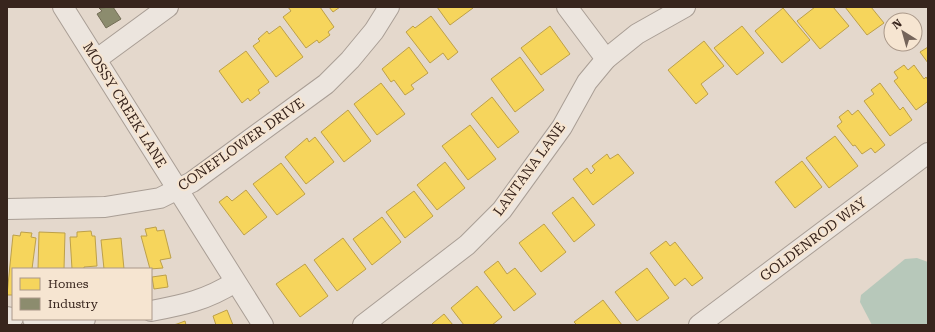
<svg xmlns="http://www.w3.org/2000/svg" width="935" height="332" font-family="'Roboto Serif',serif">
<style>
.water{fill:#b7c8ba}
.homes{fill:#f6d55c;stroke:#bda049}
.industry{fill:#8c8c6e;stroke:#736d56}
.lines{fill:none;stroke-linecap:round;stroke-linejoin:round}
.minor-casing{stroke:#a99e95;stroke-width:22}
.minor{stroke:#ece5de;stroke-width:20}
.labels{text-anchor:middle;stroke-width:4;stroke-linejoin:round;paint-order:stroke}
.street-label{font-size:14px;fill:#38251d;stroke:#f6e5d1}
</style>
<rect width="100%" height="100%" fill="#e4d8cc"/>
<polygon class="water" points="917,258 928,262 928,325 872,325 860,302 861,295 905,259"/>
<g class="homes">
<polygon points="288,7 320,7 334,27 328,32 330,35 319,43 317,40 306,48 283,17 291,11"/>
<polygon points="329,7 340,7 333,12"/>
<polygon points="437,7 472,7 473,8 450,25"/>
<polygon points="815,7 833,7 849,26 820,49 797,21"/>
<polygon points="845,7 871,7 884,23 867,35"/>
<polygon points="783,8 810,40 782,63 755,31"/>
<polygon points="431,16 458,52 448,60 443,53 430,63 406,32 413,26 415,28"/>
<polygon points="280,26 303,57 276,77 253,46 260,41 258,39 267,31 269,34"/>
<polygon points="550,26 570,54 541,75 521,48"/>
<polygon points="742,26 764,53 737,75 714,48"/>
<polygon points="704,41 724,66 701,84 708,94 696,104 668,70"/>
<polygon points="409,47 428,73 411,85 414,89 405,95 394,80 391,82 382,69"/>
<polygon points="928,47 928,63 920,52"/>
<polygon points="246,51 269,82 258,90 260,93 250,101 248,98 242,103 219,71"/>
<polygon points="520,57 544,90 515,112 491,79"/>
<polygon points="904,65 908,70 914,65 924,79 926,77 928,80 928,104 927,102 916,110 894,81 898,78 894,72"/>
<polygon points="381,83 405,114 377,135 354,104"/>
<polygon points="880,83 900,110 903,107 912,120 890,136 864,101 874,94 871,90"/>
<polygon points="492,97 519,132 498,148 471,114"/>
<polygon points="348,110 371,141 344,162 321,132"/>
<polygon points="848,110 852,115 858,110 885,145 875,153 871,148 862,154 855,145 853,146 837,126 842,122 839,117"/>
<polygon points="470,125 496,159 468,180 442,146"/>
<polygon points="835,136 858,166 829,188 806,158"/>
<polygon points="315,137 334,162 306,184 285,157 307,138 309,142"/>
<polygon points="607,154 610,159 618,154 634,173 593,205 573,179 587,168 591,174 595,170 592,166"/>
<polygon points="802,161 822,187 795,208 775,182"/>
<polygon points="445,162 465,188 437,210 417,185"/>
<polygon points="281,163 305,194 277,215 253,184"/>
<polygon points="246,190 267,217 244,235 219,202 227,196 232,201"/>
<polygon points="414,191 433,216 405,238 386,212"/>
<polygon points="573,197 595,225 574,242 552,213"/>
<polygon points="382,217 401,242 372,265 353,239"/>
<polygon points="544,224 566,252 541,272 519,243"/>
<polygon points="156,227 157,231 164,230 171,258 160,260 163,268 150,269 141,236 147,236 145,229"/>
<polygon points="91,231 92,236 95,236 97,266 84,267 84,269 72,269 70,237 77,237 77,232"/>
<polygon points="21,232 32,233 31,237 36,238 32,269 13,269 13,295 7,295 13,235 20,236"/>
<polygon points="39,232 65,233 64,269 38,269"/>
<polygon points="121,238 124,269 104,269 101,240"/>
<polygon points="343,238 366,269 337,291 314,260"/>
<polygon points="666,241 670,246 675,242 703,278 692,286 685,278 675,286 650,253"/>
<polygon points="498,261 507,274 515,268 536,294 514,311 484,272"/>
<polygon points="305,264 328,296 300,317 276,284"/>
<polygon points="647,268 669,298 637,321 615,292"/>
<polygon points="166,275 168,287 154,289 152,277"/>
<polygon points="477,286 502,317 492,325 464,325 451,308"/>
<polygon points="603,300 622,325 577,325 574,322"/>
<polygon points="227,310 233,325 216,325 213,316"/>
<polygon points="444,314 453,325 431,325 433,323"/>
<polygon points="185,321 186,325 173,325 177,324"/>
</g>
<polygon class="industry" points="113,7 121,19 106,28 97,14 102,11 99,8"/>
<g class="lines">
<g class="minor-casing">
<g id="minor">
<polyline points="63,7 263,325"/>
<polyline points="567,7 606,59"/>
<polyline points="97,59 168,7"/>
<polyline points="7,209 105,207 160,198 192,182 326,84 350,60 374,31 389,7"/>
<path d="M151 311C183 305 207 300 235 282"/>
<polyline points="7,317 13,318"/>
<polyline points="33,319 85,319"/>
<polyline points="363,325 467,245 502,210 562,127 587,82 606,59 637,34 685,7"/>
<polyline points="699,325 928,153"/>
</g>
</g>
<use href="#minor" class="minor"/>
</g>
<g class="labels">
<g class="street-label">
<text transform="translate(125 105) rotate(58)" y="5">MOSSY CREEK LANE</text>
<text transform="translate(241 144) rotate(-35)" y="5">CONEFLOWER DRIVE</text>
<text transform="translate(529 169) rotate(-54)" y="5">LANTANA LANE</text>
<text transform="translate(813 239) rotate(-37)" y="5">GOLDENROD WAY</text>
</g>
</g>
<rect width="935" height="332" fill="none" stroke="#38251d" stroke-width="16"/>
<rect x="12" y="268" width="140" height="52" fill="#f6e5d1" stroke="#aa9889"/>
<rect x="20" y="278" width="20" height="12" fill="#f6d55c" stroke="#aa9889"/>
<text x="48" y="288" font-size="12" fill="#38251d">Homes</text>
<rect x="20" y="298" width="20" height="12" fill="#8c8c6e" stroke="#aa9889"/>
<text x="48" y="308" font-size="12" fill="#38251d">Industry</text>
<g transform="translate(903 32) rotate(323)"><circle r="19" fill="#f6e5d1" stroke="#aa9889"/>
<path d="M0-3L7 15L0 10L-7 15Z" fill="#74645a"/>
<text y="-6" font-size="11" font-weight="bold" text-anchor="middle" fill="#38251d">N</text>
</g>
</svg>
